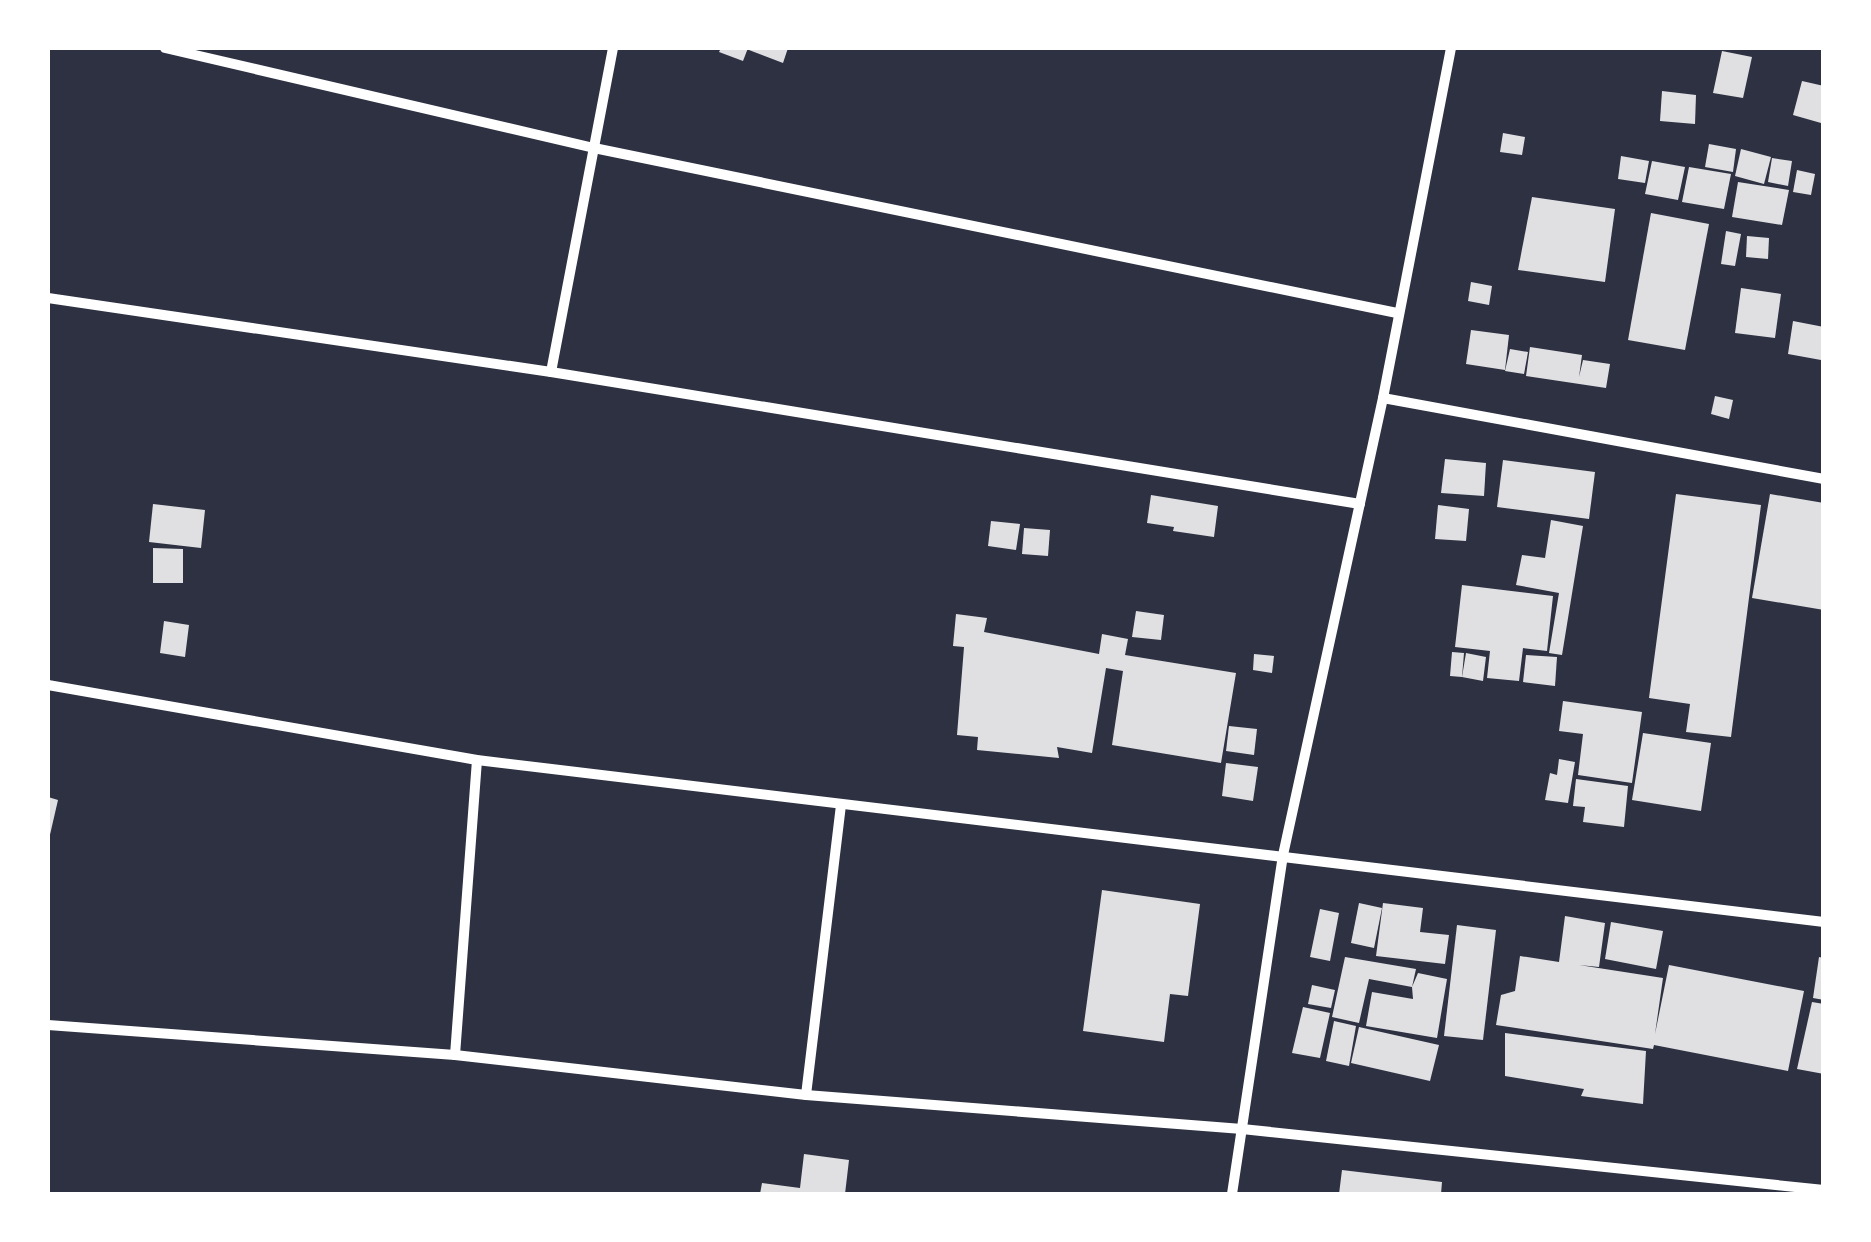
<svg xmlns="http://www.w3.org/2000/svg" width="1871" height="1242" font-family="'Source Sans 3',sans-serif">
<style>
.building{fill:#e0e0e3}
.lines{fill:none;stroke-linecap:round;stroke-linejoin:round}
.minor{stroke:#fff;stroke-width:10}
</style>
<rect width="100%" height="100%" fill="#2d3142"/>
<g class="building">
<polygon points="721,48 748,48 743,61 719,52"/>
<polygon points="750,48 788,48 783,63 749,50"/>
<polygon points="1722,51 1752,57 1743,98 1713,93"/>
<polygon points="1802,81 1824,86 1821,123 1793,115"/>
<polygon points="1662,91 1696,95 1695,124 1660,121"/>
<polygon points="1503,133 1525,137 1522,155 1500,152"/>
<polygon points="1709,144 1736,149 1733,172 1705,167"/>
<polygon points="1741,149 1771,157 1764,184 1735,176"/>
<polygon points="1621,156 1649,161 1645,183 1618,179"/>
<polygon points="1772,158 1792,161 1788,186 1768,182"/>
<polygon points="1652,161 1685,167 1678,200 1645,194"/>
<polygon points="1689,167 1731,174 1724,209 1682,202"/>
<polygon points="1797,170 1815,174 1811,195 1793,192"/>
<polygon points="1738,182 1789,190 1782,225 1732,217"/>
<polygon points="1532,197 1615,209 1605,282 1518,270"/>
<polygon points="1651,213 1709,224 1685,350 1628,340"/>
<polygon points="1726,231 1741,234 1735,266 1721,264"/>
<polygon points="1747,236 1769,238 1768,259 1746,257"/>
<polygon points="1471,282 1492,286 1489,305 1468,301"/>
<polygon points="1741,288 1781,294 1775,338 1735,333"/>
<polygon points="1793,321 1824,327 1821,360 1788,354"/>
<polygon points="1471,330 1509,335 1505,370 1466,364"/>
<polygon points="1530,347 1582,355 1579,377 1583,360 1610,364 1606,388 1526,376"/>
<polygon points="1510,349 1528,352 1524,374 1505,371"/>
<polygon points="1715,396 1733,400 1729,419 1711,414"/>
<polygon points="1445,459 1486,463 1484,496 1441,493"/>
<polygon points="1503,460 1595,472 1589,519 1497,507"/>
<polygon points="1676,494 1761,505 1731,737 1686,732 1690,704 1649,698"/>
<polygon points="1770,494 1824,503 1824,610 1752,598"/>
<polygon points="1151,495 1218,506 1214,537 1173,531 1174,527 1147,523"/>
<polygon points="153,504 205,510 201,548 149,542"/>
<polygon points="1438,505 1469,509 1466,541 1435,539"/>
<polygon points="1551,520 1583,526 1562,655 1549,653 1559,593 1516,585 1522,555 1545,558"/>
<polygon points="991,521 1020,524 1016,550 988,546"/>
<polygon points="1024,528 1050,530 1048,556 1022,554"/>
<polygon points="153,548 183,549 183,583 153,583"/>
<polygon points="1462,585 1553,596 1547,651 1523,648 1519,681 1487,678 1490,651 1455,647"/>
<polygon points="1136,611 1164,615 1161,640 1132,637"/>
<polygon points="956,614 987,618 984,632 1099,654 1102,634 1128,639 1125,655 1236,673 1221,763 1112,745 1123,671 1106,668 1092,753 1057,747 1059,758 977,750 978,737 957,735 964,647 953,646"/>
<polygon points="164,621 189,625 185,657 160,653"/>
<polygon points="1452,652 1464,653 1462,677 1450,676"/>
<polygon points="1466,653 1486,657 1483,681 1462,677"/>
<polygon points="1254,654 1274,656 1272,673 1253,670"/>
<polygon points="1526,655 1557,657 1555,686 1523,682"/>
<polygon points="1563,701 1642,712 1632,783 1578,775 1583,734 1559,731"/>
<polygon points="1229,726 1257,729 1254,755 1226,751"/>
<polygon points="1643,733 1711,743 1701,811 1632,800"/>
<polygon points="1559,759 1575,762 1568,803 1545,800 1550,773 1557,775"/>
<polygon points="1226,763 1258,767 1253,801 1222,796"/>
<polygon points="1576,779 1628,786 1624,827 1583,822 1585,807 1573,806"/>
<polygon points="48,797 58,800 49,839 48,838"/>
<polygon points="1102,890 1200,904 1188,996 1170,994 1164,1042 1083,1031"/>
<polygon points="1359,903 1382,908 1374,948 1351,943"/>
<polygon points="1383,903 1423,908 1420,932 1449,935 1445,964 1376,956"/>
<polygon points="1320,909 1339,913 1330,961 1310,957"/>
<polygon points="1565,916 1605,923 1599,967 1579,965 1663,978 1655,1034 1669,965 1804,991 1788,1071 1654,1045 1653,1049 1496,1025 1501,995 1515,991 1520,956 1559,962"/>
<polygon points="1611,922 1663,931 1656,969 1605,959"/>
<polygon points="1457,925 1496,930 1483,1040 1444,1036"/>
<polygon points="1345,957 1416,969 1412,987 1418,973 1447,979 1437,1038 1366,1026 1372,992 1413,999 1412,987 1369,979 1359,1023 1332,1017"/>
<polygon points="1819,957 1824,958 1824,1000 1813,998"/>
<polygon points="1312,985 1335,990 1331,1008 1308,1004"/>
<polygon points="1812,1002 1824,1004 1824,1074 1797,1069"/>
<polygon points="1303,1007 1330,1013 1320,1058 1292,1053"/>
<polygon points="1334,1021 1356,1026 1349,1066 1326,1061"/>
<polygon points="1359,1027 1439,1045 1430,1081 1351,1063"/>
<polygon points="1505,1033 1646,1051 1643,1104 1581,1096 1584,1089 1505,1076"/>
<polygon points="804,1154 849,1160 845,1194 760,1194 762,1183 800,1188"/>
<polygon points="1342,1170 1442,1182 1441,1194 1339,1194"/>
</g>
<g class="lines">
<g class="minor">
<polyline points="165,48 594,148 1397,313"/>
<polyline points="48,298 551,372 1360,504"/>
<polyline points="551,372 613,48"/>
<polyline points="1383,398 1824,479"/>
<polyline points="48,685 477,760 1824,922"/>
<polyline points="48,1025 455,1055 806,1095 1242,1129 1824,1190"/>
<polyline points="455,1055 477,760"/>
<polyline points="806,1095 841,805"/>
<polyline points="1232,1194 1283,855 1383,398 1451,48"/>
</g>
</g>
<rect width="1871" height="1242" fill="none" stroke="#ffffff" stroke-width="100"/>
</svg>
